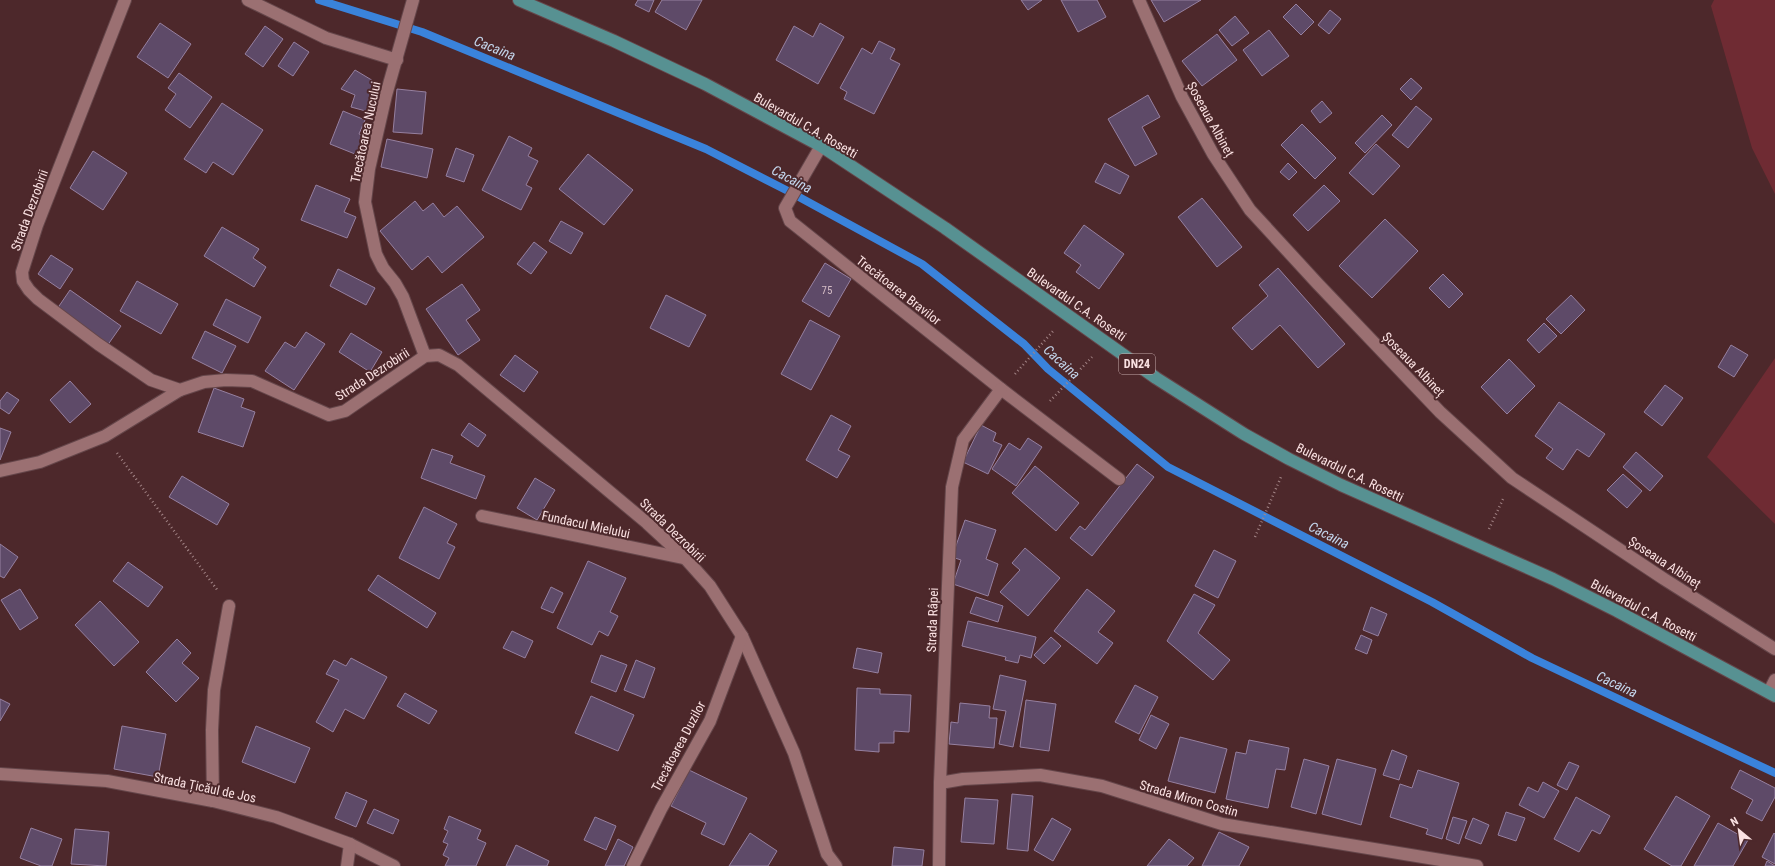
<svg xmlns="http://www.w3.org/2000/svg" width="1775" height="866" font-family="'Roboto Condensed',sans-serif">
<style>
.green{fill:#6f2b33}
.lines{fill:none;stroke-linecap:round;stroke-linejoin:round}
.stream{stroke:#3a83db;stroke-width:8}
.building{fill:#5e4a68;stroke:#9680a0}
.minor-casing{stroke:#65464a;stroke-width:14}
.major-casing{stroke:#65464a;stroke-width:14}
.path{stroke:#a38486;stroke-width:2.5;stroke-dasharray:1 3;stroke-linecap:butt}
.minor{stroke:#9b7072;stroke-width:12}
.major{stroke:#579192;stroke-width:12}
.labels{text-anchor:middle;stroke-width:4;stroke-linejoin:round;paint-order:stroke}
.number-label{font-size:11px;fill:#d3bbc4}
.shield{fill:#4d282b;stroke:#c6aaab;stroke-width:1}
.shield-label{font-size:12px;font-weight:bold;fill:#fae1e2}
.street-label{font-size:13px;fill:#fae1e2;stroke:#4d282b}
.water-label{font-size:14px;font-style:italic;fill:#c4d6ec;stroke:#4d282b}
</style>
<rect width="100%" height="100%" fill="#4d282b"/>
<g class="green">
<polygon points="1714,0 1775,0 1775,194 1752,148 1711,6"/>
<polygon points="1775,358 1775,524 1707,457"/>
</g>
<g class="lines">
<polyline class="stream" points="319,0 422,32 706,149 788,191 922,264 1024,344 1048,369 1168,467 1432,602 1532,658 1775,773"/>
</g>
<g class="building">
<polygon points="638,0 654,0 649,12 635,5"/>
<polygon points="662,0 702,0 686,30 655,12"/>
<polygon points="1021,0 1042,0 1028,10"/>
<polygon points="1061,0 1097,0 1106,17 1078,32"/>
<polygon points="1151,0 1201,0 1164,22"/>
<polygon points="1296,4 1314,22 1301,35 1283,17"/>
<polygon points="1330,10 1341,19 1329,34 1318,25"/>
<polygon points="1235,16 1249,33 1232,46 1219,30"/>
<polygon points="160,23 191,44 168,78 137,57"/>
<polygon points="820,23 844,37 818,84 776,60 794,26 813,37"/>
<polygon points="265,26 283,39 263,67 245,54"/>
<polygon points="1269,30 1289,56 1262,76 1243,50"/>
<polygon points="1217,34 1237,60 1202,86 1182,61"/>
<polygon points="879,41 895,49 890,59 900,64 874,114 844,99 847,92 840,88 862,48 872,54"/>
<polygon points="294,42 309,52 293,76 278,66"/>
<polygon points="355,70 380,85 373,113 351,107 355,95 341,89"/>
<polygon points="179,73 212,97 190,128 165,110 176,94 168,88"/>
<polygon points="1411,78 1422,88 1411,100 1400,89"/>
<polygon points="397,89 426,92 422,134 393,132"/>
<polygon points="1148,95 1160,117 1142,127 1157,154 1135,166 1108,119"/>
<polygon points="1322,101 1332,113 1320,123 1311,111"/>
<polygon points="222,103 263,130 233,175 213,162 206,173 184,159"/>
<polygon points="1416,106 1432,119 1408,148 1392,135"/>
<polygon points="343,111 365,120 359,134 368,138 360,156 330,144"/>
<polygon points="1382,115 1392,125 1365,153 1355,143"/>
<polygon points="1302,124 1336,158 1315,179 1281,145"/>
<polygon points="509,136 532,148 528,156 538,161 526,185 532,188 521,210 482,190"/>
<polygon points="387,139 433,149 427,178 381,167"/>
<polygon points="1376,144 1400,166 1373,195 1349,173"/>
<polygon points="456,148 474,155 464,182 446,176"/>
<polygon points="93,151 127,173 103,210 70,188"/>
<polygon points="588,154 633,190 604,225 559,189"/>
<polygon points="1105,163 1129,176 1120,194 1095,182"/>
<polygon points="1288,163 1297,172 1289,180 1280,172"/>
<polygon points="316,185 350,199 344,212 356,217 347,238 301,220"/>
<polygon points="1324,185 1340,201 1308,231 1293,215"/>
<polygon points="1202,198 1242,247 1217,267 1178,217"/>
<polygon points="415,201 423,211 433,203 444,217 457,206 484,237 442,273 428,256 412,270 380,231"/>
<polygon points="1385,219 1418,251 1372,298 1339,266"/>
<polygon points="561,221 583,233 571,254 549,241"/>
<polygon points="1084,225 1124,254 1099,289 1076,272 1081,265 1064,253"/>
<polygon points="222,227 259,249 253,258 266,267 254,287 204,256"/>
<polygon points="534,242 547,252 531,274 517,264"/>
<polygon points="51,255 73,269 60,289 38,274"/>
<polygon points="825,263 851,279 829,317 802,301"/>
<polygon points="1278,268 1345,344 1318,368 1280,325 1252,350 1232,328 1268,296 1259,285"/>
<polygon points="338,269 375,288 366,305 330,286"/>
<polygon points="1443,274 1463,294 1449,308 1429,288"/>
<polygon points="137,281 178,304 161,334 120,311"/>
<polygon points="462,284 480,310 466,320 480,340 458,355 426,309"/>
<polygon points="70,290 121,326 107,346 57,309"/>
<polygon points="666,295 706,315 689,347 650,328"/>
<polygon points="1571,295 1585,310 1561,334 1546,319"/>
<polygon points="226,299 261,317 248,343 213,325"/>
<polygon points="810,320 840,336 811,390 781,374"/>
<polygon points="1544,323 1557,336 1539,353 1527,340"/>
<polygon points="205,331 236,346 222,373 192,358"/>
<polygon points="306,332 325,344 294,390 265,371 285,342 295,348"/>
<polygon points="351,333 382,352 370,372 339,352"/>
<polygon points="1731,345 1748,355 1734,377 1718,367"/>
<polygon points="515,355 538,372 524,392 500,375"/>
<polygon points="1509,359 1535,386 1507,414 1481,387"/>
<polygon points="70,381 91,404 70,423 50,400"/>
<polygon points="1665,385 1683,398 1662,426 1644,412"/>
<polygon points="214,388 244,399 241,407 255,412 243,447 198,432"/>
<polygon points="7,392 19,400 9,414 0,408 0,401"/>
<polygon points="1559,402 1605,434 1589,457 1577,449 1563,470 1546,458 1553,449 1535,436"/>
<polygon points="831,415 851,426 838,450 850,456 837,478 806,460"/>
<polygon points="469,423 486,435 478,447 461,435"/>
<polygon points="981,425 996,433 993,441 1002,445 988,474 963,462"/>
<polygon points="0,428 11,432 0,460"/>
<polygon points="1028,438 1042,447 1016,486 992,469 1009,443 1020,450"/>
<polygon points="432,449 453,456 450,463 485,476 476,499 421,478"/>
<polygon points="1636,452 1663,476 1650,491 1623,467"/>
<polygon points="1137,464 1154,477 1092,556 1070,538 1080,526 1085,530"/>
<polygon points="1035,466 1079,503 1056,531 1012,493"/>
<polygon points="1623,474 1642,491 1627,508 1607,490"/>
<polygon points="182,476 229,504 217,525 169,497"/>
<polygon points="535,478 555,490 537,520 517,508"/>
<polygon points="424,507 457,524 447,543 455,547 439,579 399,558"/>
<polygon points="965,520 996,530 986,559 998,564 988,596 953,584 961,560 952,557"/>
<polygon points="0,544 18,557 4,578 0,576"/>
<polygon points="1025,548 1060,578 1028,616 1000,592 1020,570 1012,563"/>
<polygon points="1214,550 1236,561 1218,598 1195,586"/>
<polygon points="588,561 626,578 610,612 618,616 608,636 599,631 592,645 557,628"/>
<polygon points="128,562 163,587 148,607 113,581"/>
<polygon points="378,575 436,613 427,628 368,590"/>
<polygon points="551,587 563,593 553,613 541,608"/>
<polygon points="20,589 38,618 20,630 1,600"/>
<polygon points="1087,589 1115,611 1098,632 1113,643 1097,664 1054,631"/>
<polygon points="1194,594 1215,605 1198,633 1230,660 1213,680 1167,641"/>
<polygon points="976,597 1003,606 998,622 970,613"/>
<polygon points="100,601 139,642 114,666 75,625"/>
<polygon points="1371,607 1387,614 1378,636 1363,630"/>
<polygon points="968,621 1036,637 1031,658 1020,655 1018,663 1005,660 1006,657 962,646"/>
<polygon points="512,631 533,641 525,658 503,648"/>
<polygon points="1361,635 1372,640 1367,654 1355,649"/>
<polygon points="1051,637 1061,646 1044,664 1034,655"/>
<polygon points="177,639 191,653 182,663 199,678 176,702 146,672"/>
<polygon points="857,648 882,653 878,673 853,668"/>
<polygon points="601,655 627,665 616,692 591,682"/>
<polygon points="351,658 387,677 364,719 345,709 333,732 316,722 339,680 326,674 334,660 346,666"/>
<polygon points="636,660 655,668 644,698 624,690"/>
<polygon points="1000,675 1026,681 1013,747 999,744 1006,711 993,709"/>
<polygon points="1135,685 1158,697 1139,734 1115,722"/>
<polygon points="857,688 880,689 880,694 911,695 909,732 894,731 894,743 879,743 879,752 855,750"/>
<polygon points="405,693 437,711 429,724 397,706"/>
<polygon points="591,696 634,715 618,751 575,733"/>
<polygon points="0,699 10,704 0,721"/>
<polygon points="1026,700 1056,704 1049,751 1020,747"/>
<polygon points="960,703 990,706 989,718 997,718 994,748 949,744 951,722 958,723"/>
<polygon points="1151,715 1169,724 1156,749 1139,740"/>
<polygon points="122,726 166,734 158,777 114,769"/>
<polygon points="256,726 310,748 295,783 242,762"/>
<polygon points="1180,737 1227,749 1215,793 1168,781"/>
<polygon points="1249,740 1289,748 1285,770 1276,769 1268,808 1226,799 1236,752 1246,754"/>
<polygon points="1392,750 1407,756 1399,780 1383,775"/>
<polygon points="1304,759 1329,766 1316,814 1291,807"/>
<polygon points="1337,759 1376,769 1361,825 1322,814"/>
<polygon points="1569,762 1579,766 1567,790 1557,785"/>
<polygon points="689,770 747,798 724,845 701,834 706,823 671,806"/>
<polygon points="1418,770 1459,783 1442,839 1426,834 1428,829 1390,817 1400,784 1412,788"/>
<polygon points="1740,770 1775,788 1775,797 1762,821 1746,813 1753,800 1731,788"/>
<polygon points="1543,782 1559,791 1544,818 1519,805 1528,787 1538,792"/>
<polygon points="346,792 367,801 356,827 335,818"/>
<polygon points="1012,794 1033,796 1028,851 1007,849"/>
<polygon points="1676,796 1710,816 1681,866 1672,866 1644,849"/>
<polygon points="1576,797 1610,816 1600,834 1592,830 1579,852 1554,839"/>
<polygon points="965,798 998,800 994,844 961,842"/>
<polygon points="374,809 399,820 393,834 367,823"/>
<polygon points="1506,812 1525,818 1516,841 1498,835"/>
<polygon points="449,816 481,830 477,839 486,843 476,866 445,866 449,858 443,855 448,844 443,842 448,831 444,829"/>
<polygon points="595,817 616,826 606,850 584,840"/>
<polygon points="1453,817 1467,821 1459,844 1446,839"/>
<polygon points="1052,818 1071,829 1053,861 1034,850"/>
<polygon points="1473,818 1489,825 1481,844 1465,838"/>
<polygon points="1718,823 1748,840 1733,866 1694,866"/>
<polygon points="31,828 62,839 52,866 41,866 20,858"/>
<polygon points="75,829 109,832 106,866 71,864"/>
<polygon points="1219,832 1249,847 1239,866 1202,866"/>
<polygon points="750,833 777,851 768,866 729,866"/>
<polygon points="1774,833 1775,834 1775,864 1762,857"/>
<polygon points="618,839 633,847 624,866 605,866"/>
<polygon points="1169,839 1194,858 1187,866 1147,866"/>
<polygon points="516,845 549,861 547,866 506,866"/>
<polygon points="894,847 924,850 922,866 892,866"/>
<polygon points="1767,861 1775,866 1765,866"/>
</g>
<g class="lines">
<g class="minor-casing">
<g id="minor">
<polyline points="125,0 37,225 22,272 23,281 29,290 38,299 98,344 151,380 180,390 204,382 226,380 252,381 329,415 345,411 425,356 439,355 458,365 647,523 685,558 710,586 742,636 794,753 827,854 836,866"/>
<polyline points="248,0 326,38 397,60"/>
<polyline points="413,0 386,95 369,169 365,202 376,254 383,268 395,283 403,297 425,356"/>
<polyline points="1139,0 1182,97 1213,154 1250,210 1317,283 1440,412 1512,478 1664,579 1775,649"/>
<polyline points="821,146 785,208 790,221 1001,389 1119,479"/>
<polyline points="0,471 40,462 105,436 180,390"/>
<polyline points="482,516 683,558"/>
<polyline points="1769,692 1775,680"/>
<polyline points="0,774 107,781 213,801 276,817 350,844 394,866"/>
<polyline points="940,783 963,779 1040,775 1102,786 1222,824 1477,866"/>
<polyline points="213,801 212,730 214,690 229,606"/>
<polyline points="347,866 350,844"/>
<polyline points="633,866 661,809 710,721 742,636"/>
<polyline points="939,866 940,783 952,487 963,440 1001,389"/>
</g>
</g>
<g class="major-casing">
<polyline id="major" points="519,0 614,41 705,84 821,146 945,228 1156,378 1244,434 1289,459 1341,485 1553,579 1617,611 1775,696"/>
</g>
<g class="path">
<polyline points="1015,374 1054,330"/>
<polyline points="1050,401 1092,357"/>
<polyline points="117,453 218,591"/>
<polyline points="1489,529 1504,497"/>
<polyline points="1255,537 1281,477"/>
</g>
<use href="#minor" class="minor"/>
<use href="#major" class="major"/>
</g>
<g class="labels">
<g class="number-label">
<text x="827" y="294">75</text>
</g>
<rect class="shield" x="1119" y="354" width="36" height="20" rx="3"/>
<g class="shield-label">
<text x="1137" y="368">DN24</text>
</g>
<g class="street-label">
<text transform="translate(1211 119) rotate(61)" y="5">Șoseaua Albineț</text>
<text transform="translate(806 125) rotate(30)" y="5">Bulevardul C.A. Rosetti</text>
<text transform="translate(365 132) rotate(-78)" y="5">Trecătoarea Nucului</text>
<text transform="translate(29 210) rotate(-70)" y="5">Strada Dezrobirii</text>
<text transform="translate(899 290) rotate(38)" y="5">Trecătoarea Bravilor</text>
<text transform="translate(1077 304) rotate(35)" y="5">Bulevardul C.A. Rosetti</text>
<text transform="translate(1414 364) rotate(46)" y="5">Șoseaua Albineț</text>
<text transform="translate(372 374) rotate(-33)" y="5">Strada Dezrobirii</text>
<text transform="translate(1350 472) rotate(26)" y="5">Bulevardul C.A. Rosetti</text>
<text transform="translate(586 524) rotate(12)" y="5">Fundacul Mielului</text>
<text transform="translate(673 530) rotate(44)" y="5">Strada Dezrobirii</text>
<text transform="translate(1665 562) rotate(33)" y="5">Șoseaua Albineț</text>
<text transform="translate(1644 610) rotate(28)" y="5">Bulevardul C.A. Rosetti</text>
<text transform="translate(932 620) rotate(-88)" y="5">Strada Râpei</text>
<text transform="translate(678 746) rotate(-62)" y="5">Trecătoarea Duzilor</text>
<text transform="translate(205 787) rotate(12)" y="5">Strada Țicăul de Jos</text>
<text transform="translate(1189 798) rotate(16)" y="5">Strada Miron Costin</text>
</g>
<g class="water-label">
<text transform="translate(495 48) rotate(22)" y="5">Cacaina</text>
<text transform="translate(792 179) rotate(28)" y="5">Cacaina</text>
<text transform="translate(1062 362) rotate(42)" y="5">Cacaina</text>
<text transform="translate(1329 535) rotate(27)" y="5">Cacaina</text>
<text transform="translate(1617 684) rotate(25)" y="5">Cacaina</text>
</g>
</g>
<g transform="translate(1739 830) rotate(331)" stroke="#4d282b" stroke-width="3" paint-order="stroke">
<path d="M0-3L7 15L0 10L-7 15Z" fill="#fae1e2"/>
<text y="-6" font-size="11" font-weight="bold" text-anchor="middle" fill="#fae1e2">N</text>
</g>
</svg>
